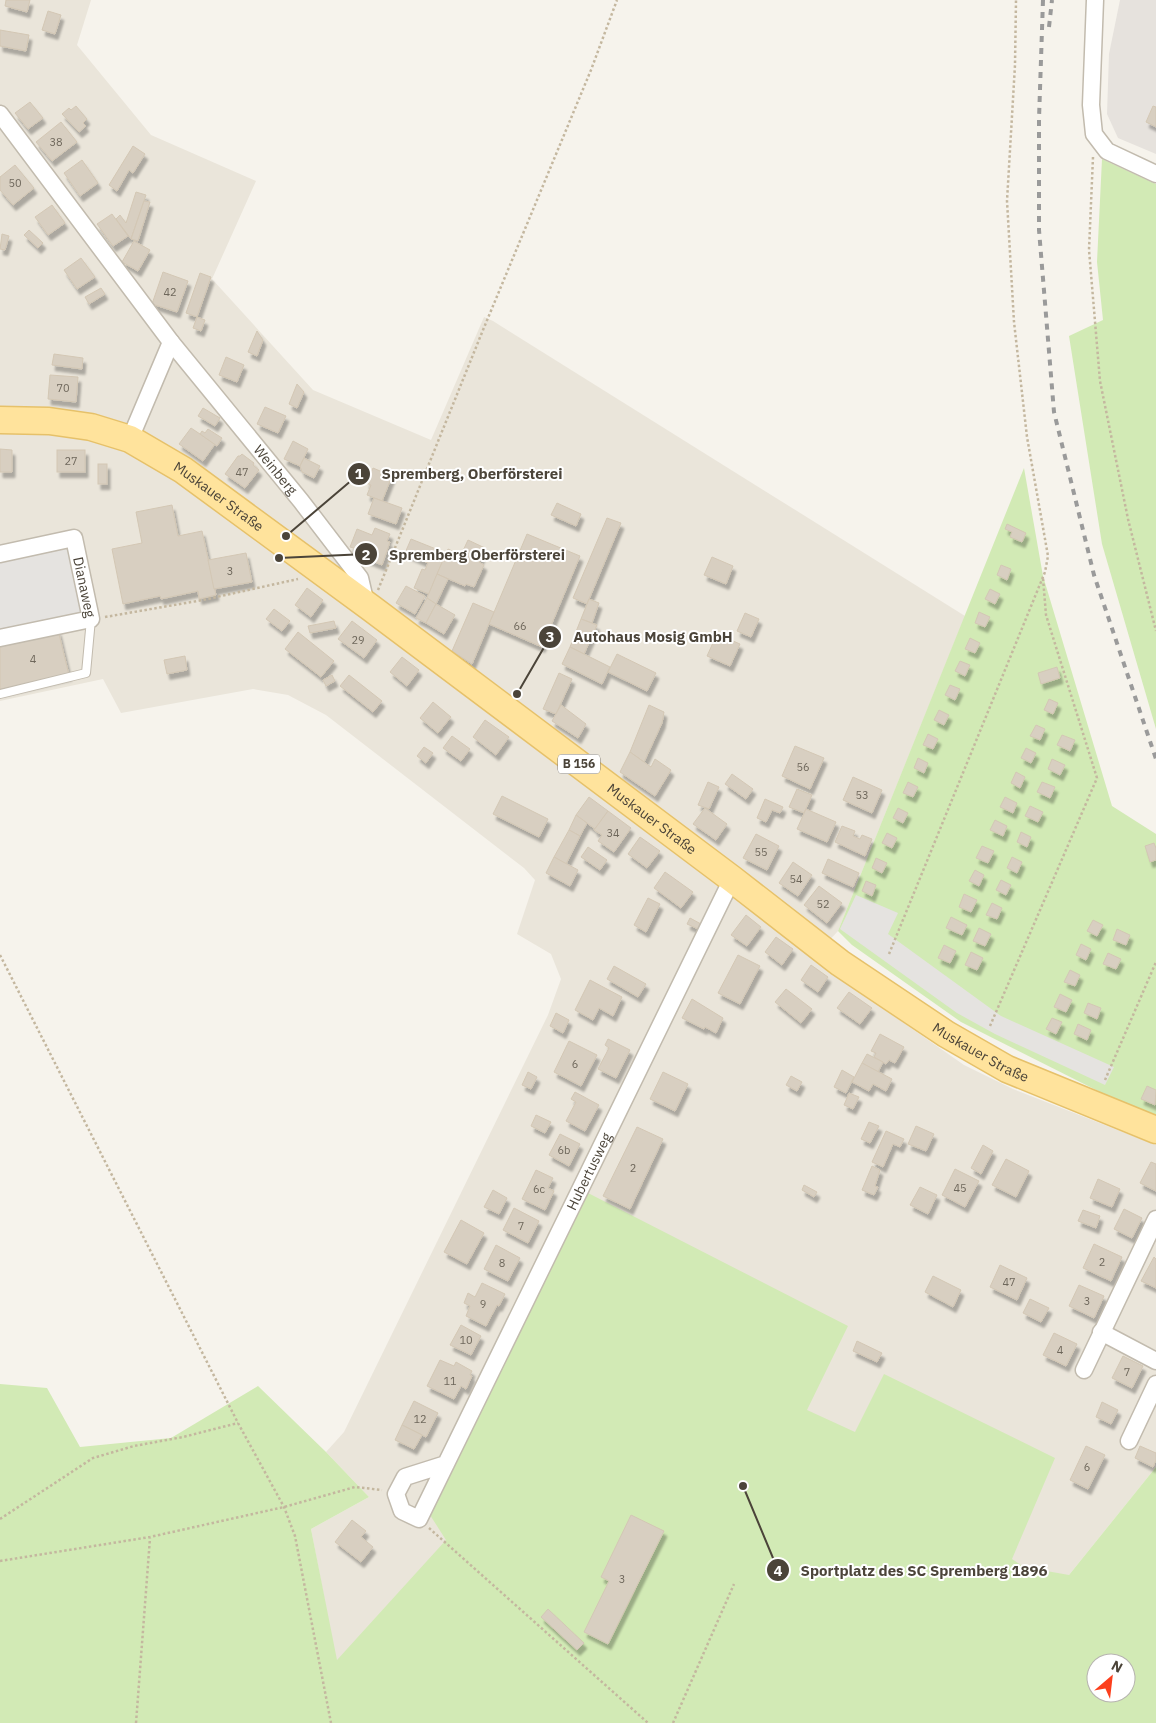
<svg xmlns="http://www.w3.org/2000/svg" width="1156" height="1723" font-family="'IBM Plex Sans',sans-serif">
<style>
.residential{fill:#eae5da}
.industrial{fill:#e6e2dd}
.green{fill:#d2eab5;fill-rule:evenodd}
.parking{fill:#e5e3e0}
.building{fill:#d8cfc1;stroke:#d3c7b4;filter:url(#shadow)}
.lines{fill:none;stroke-linecap:round;stroke-linejoin:round}
.service-casing{stroke:#c2bbae;stroke-width:10}
.minor-casing{stroke:#c2bbae;stroke-width:19}
.primary-casing{stroke:#e6c16a;stroke-width:29}
.path{stroke:#c4b79f;stroke-width:2.5;stroke-dasharray:2.5 2.5;stroke-linecap:butt}
.service{stroke:#fff;stroke-width:8}
.minor{stroke:#fff;stroke-width:16}
.primary{stroke:#ffe39c;stroke-width:26}
.rail{stroke:#9a9a9a;stroke-width:4;stroke-dasharray:6 6;stroke-linecap:butt}
.labels{text-anchor:middle;stroke-width:4;stroke-linejoin:round;paint-order:stroke}
.number-label{font-size:11px;fill:#6e675b}
.shield{fill:#fff;stroke:#817c74;stroke-width:1}
.shield-label{font-size:12px;font-weight:bold;fill:#4b4439}
.street-label{font-size:14px;fill:#4b4439;stroke:#fff}
.leader{fill:none;stroke:#4b4439;stroke-width:2}
.callout-dot{fill:#4b4439;stroke:#fff;stroke-width:2}
.mark-label{font-size:15px;text-anchor:middle;font-weight:bold;fill:#fff}
.callout-label{font-size:15px;text-anchor:middle;font-weight:bold;fill:#4b4439;stroke:#fff;stroke-width:4;stroke-linejoin:round;paint-order:stroke}
</style>
<defs>
<filter id="shadow"><feDropShadow dx="3" dy="5.5" stdDeviation="1" flood-color="#0004"/></filter>
</defs>
<rect width="100%" height="100%" fill="#f6f3ec"/>
<polygon class="residential" points="0,0 91,0 77,45 151,135 256,181 212,279 313,390 431,440 484,317 493,321 965,616 838,931 812,959 964,1065 1013,1089 1156,1145 1156,1467 1069,1575 336,1660 311,1529 369,1497 326,1452 344,1432 548,1015 561,979 551,954 517,934 535,880 524,868 326,715 288,695 253,689 121,713 103,679 0,701"/>
<polygon class="industrial" points="1120,0 1156,0 1156,154 1118,138 1107,114 1109,54"/>
<g class="green">
<polygon points="1102,159 1156,184 1156,729 1102,544 1069,336 1103,320 1097,262"/>
<polygon points="1024,468 1043,576 1112,806 1156,834 1156,1115 1106,1095 961,1022 852,945 838,931"/>
<path d="M588 1193 848 1326 807 1410 855 1432 884 1374 1055 1458 1012 1559 1024 1567 1069 1575 1156 1467V1723H0V1384L47 1388 80 1447 171 1438 258 1386 326 1452 369 1497 311 1529 337 1660 446 1540 430 1515ZM1096 1663H1126V1693H1096Z"/>
</g>
<g class="parking">
<polygon points="67,547 82,613 0,632 0,562"/>
<polygon points="856,895 898,913 888,934 1001,1016 1114,1067 1105,1085 995,1034 957,1013 840,929"/>
</g>
<g class="building">
<polygon points="6,0 30,0 27,12 5,6"/>
<polygon points="48,11 61,15 55,34 42,30"/>
<polygon points="0,30 29,35 26,51 0,46"/>
<polygon points="30,102 43,118 28,129 15,113"/>
<polygon points="76,106 87,119 83,123 86,126 79,132 62,114 69,108 71,110"/>
<polygon points="1153,106 1156,107 1156,127 1146,122"/>
<polygon points="61,122 77,142 52,161 36,142"/>
<polygon points="133,146 145,154 133,173 129,170 117,191 109,185"/>
<polygon points="82,160 98,183 80,196 64,173"/>
<polygon points="15,165 34,188 13,205 0,190 0,177"/>
<polygon points="136,192 146,195 131,239 116,219 120,215 126,223"/>
<polygon points="144,201 150,202 138,241 131,239"/>
<polygon points="52,205 65,223 48,235 35,217"/>
<polygon points="112,214 128,236 113,246 97,224"/>
<polygon points="29,230 43,243 38,248 24,235"/>
<polygon points="2,234 9,236 5,250 0,249"/>
<polygon points="134,241 150,250 138,271 122,262"/>
<polygon points="81,258 95,277 77,289 64,270"/>
<polygon points="163,272 188,281 177,312 152,304"/>
<polygon points="200,273 211,277 197,317 186,313"/>
<polygon points="101,288 105,294 89,304 85,297"/>
<polygon points="197,317 205,320 201,331 193,328"/>
<polygon points="257,331 263,340 257,356 248,352"/>
<polygon points="54,354 83,358 82,369 52,365"/>
<polygon points="226,357 244,365 237,382 219,375"/>
<polygon points="50,375 78,377 76,402 48,399"/>
<polygon points="297,384 304,392 297,408 289,404"/>
<polygon points="265,407 286,416 278,433 257,424"/>
<polygon points="203,408 220,418 215,426 198,416"/>
<polygon points="191,428 215,444 203,461 179,444"/>
<polygon points="208,429 222,438 217,446 200,434 202,431 205,433"/>
<polygon points="293,441 308,449 300,466 284,459"/>
<polygon points="0,449 12,450 12,472 0,472"/>
<rect x="57" y="450" width="28" height="22"/>
<polygon points="242,454 254,463 253,465 259,470 245,488 225,474 238,456 240,456"/>
<polygon points="304,458 320,466 314,478 302,472 300,466"/>
<rect x="98" y="464" width="9" height="20"/>
<polygon points="373,468 392,476 382,501 367,495 371,485 366,483"/>
<polygon points="374,498 402,508 396,524 368,514"/>
<polygon points="557,503 581,514 576,526 551,515"/>
<polygon points="172,505 178,536 202,531 216,595 199,599 198,591 161,599 160,596 123,604 112,549 142,543 136,512"/>
<polygon points="607,518 621,523 587,604 573,598"/>
<polygon points="1007,524 1026,533 1022,542 1010,537 1012,532 1005,529"/>
<polygon points="375,528 390,534 387,541 390,542 382,565 355,554 357,549 350,547 357,529 372,535"/>
<polygon points="527,534 580,556 542,647 489,624"/>
<polygon points="411,539 446,553 429,594 414,588 422,569 425,570 428,563 405,553"/>
<polygon points="468,540 485,548 479,562 484,565 474,587 466,584 465,586 437,574 448,549 461,555"/>
<polygon points="246,553 252,582 214,589 208,560"/>
<polygon points="712,557 733,566 726,584 704,575"/>
<polygon points="1001,565 1011,569 1007,580 997,575"/>
<polygon points="437,574 448,579 436,604 427,598"/>
<polygon points="406,586 425,596 415,614 396,603"/>
<polygon points="307,588 323,600 311,617 295,605"/>
<polygon points="990,589 1000,594 995,604 985,599"/>
<polygon points="427,598 436,604 426,623 416,618"/>
<polygon points="589,599 599,603 592,623 581,619"/>
<polygon points="473,603 494,612 472,664 452,651"/>
<polygon points="436,604 455,615 444,634 426,623"/>
<polygon points="274,609 290,621 282,631 266,619"/>
<polygon points="979,612 990,617 985,627 975,623"/>
<polygon points="745,613 759,619 751,637 737,631"/>
<polygon points="581,619 597,625 584,654 570,647"/>
<polygon points="334,621 336,628 310,633 308,626"/>
<polygon points="352,621 377,640 364,658 338,639"/>
<polygon points="58,630 69,675 0,691 0,644"/>
<polygon points="298,632 334,661 321,677 285,649"/>
<polygon points="717,634 740,644 730,666 707,656"/>
<polygon points="970,638 980,643 975,653 965,649"/>
<polygon points="570,647 610,667 602,684 562,664"/>
<polygon points="617,654 656,673 647,691 608,672"/>
<polygon points="185,656 187,670 167,674 164,660"/>
<polygon points="402,657 419,670 407,686 390,672"/>
<polygon points="960,661 970,665 965,676 955,671"/>
<polygon points="1057,667 1060,678 1041,684 1038,673"/>
<polygon points="559,673 572,679 556,714 543,709"/>
<polygon points="332,675 335,681 326,686 323,680"/>
<polygon points="349,675 382,701 373,712 340,686"/>
<polygon points="950,685 960,689 955,700 945,695"/>
<polygon points="1049,699 1058,703 1053,714 1044,710"/>
<polygon points="433,702 451,717 438,733 420,718"/>
<polygon points="561,705 586,724 578,738 552,721"/>
<polygon points="649,705 664,712 662,723 644,762 630,752"/>
<polygon points="939,710 949,715 944,725 934,720"/>
<polygon points="485,720 509,737 496,755 473,737"/>
<polygon points="1036,725 1045,729 1040,740 1030,736"/>
<polygon points="928,734 938,739 933,749 923,745"/>
<polygon points="1062,735 1075,740 1070,751 1057,745"/>
<polygon points="452,736 470,749 461,761 443,748"/>
<polygon points="795,746 824,758 810,789 782,776"/>
<polygon points="424,747 433,753 426,763 417,756"/>
<polygon points="1026,748 1036,753 1031,763 1021,758"/>
<polygon points="630,752 651,767 655,759 671,770 655,796 620,772"/>
<polygon points="918,758 928,763 924,773 914,768"/>
<polygon points="1052,759 1065,765 1060,775 1048,769"/>
<polygon points="1016,772 1025,777 1020,788 1011,783"/>
<polygon points="732,774 753,789 746,799 725,784"/>
<polygon points="853,777 882,790 872,813 843,800"/>
<polygon points="708,782 719,787 709,809 698,805"/>
<polygon points="908,782 918,787 913,797 903,793"/>
<polygon points="1042,782 1055,787 1050,798 1037,792"/>
<polygon points="797,789 812,795 804,813 789,807"/>
<polygon points="502,796 548,819 539,837 493,814"/>
<polygon points="589,797 608,811 595,829 576,815"/>
<polygon points="1005,797 1017,803 1013,813 1000,807"/>
<polygon points="765,799 783,807 780,813 772,810 766,822 757,818"/>
<polygon points="1030,806 1043,812 1038,822 1025,816"/>
<polygon points="705,808 727,824 716,840 693,824"/>
<polygon points="898,808 908,813 903,823 893,818"/>
<polygon points="806,809 836,822 827,842 797,829"/>
<polygon points="608,811 631,828 614,852 598,841 602,835 594,830"/>
<polygon points="576,815 587,823 580,836 569,830"/>
<polygon points="995,820 1007,826 1003,836 990,830"/>
<polygon points="842,826 855,831 853,836 860,839 862,835 872,839 865,856 835,842"/>
<polygon points="569,830 580,836 566,864 554,857"/>
<polygon points="1021,832 1031,837 1027,847 1017,842"/>
<polygon points="887,833 897,838 892,848 882,843"/>
<polygon points="756,834 779,846 767,870 743,858"/>
<polygon points="640,837 660,851 647,868 628,854"/>
<polygon points="1154,843 1156,848 1156,860 1150,862 1145,846"/>
<polygon points="982,846 994,851 988,863 976,858"/>
<polygon points="588,847 607,860 600,870 581,857"/>
<polygon points="554,857 578,870 570,886 546,873"/>
<polygon points="1012,857 1022,862 1017,873 1007,868"/>
<polygon points="876,858 887,863 882,873 872,868"/>
<polygon points="828,859 859,873 853,887 822,873"/>
<polygon points="793,862 812,875 798,896 779,883"/>
<polygon points="975,870 984,875 979,886 969,881"/>
<polygon points="665,872 693,892 681,908 654,888"/>
<polygon points="1001,880 1011,885 1006,895 996,890"/>
<polygon points="866,881 876,885 872,896 862,891"/>
<polygon points="819,886 842,903 827,923 804,905"/>
<polygon points="964,894 977,900 971,912 959,907"/>
<polygon points="648,898 660,904 646,932 634,925"/>
<polygon points="992,903 1002,908 997,919 986,915"/>
<polygon points="746,915 761,927 747,946 731,935"/>
<polygon points="951,917 967,925 962,935 946,928"/>
<polygon points="690,918 701,924 698,929 687,924"/>
<polygon points="1093,920 1103,925 1097,936 1087,931"/>
<polygon points="979,928 991,934 985,946 973,941"/>
<polygon points="1117,929 1130,935 1126,945 1113,940"/>
<polygon points="776,937 793,949 782,965 765,952"/>
<polygon points="1081,944 1091,949 1086,960 1076,955"/>
<polygon points="944,945 956,951 950,963 938,958"/>
<polygon points="971,952 983,958 977,970 965,965"/>
<polygon points="1108,953 1121,959 1116,969 1103,964"/>
<polygon points="738,955 760,966 740,1004 718,993"/>
<polygon points="811,965 828,977 818,992 801,980"/>
<polygon points="614,966 646,984 638,997 607,979"/>
<polygon points="1070,970 1080,975 1075,986 1064,982"/>
<polygon points="590,980 622,997 613,1016 599,1008 593,1020 575,1010"/>
<polygon points="786,989 812,1009 801,1023 775,1002"/>
<polygon points="849,992 872,1008 860,1024 837,1008"/>
<polygon points="1060,994 1072,1000 1066,1012 1054,1007"/>
<polygon points="692,999 723,1018 716,1033 705,1027 704,1029 682,1018"/>
<polygon points="1088,1003 1101,1008 1097,1019 1084,1013"/>
<polygon points="556,1013 569,1020 563,1033 550,1026"/>
<polygon points="1052,1018 1062,1022 1056,1034 1046,1029"/>
<polygon points="1078,1024 1091,1030 1087,1040 1074,1034"/>
<polygon points="880,1034 904,1047 895,1063 889,1060 886,1064 874,1057 876,1053 871,1051"/>
<polygon points="608,1039 630,1050 616,1078 598,1069 609,1048 605,1045"/>
<polygon points="569,1041 597,1055 581,1086 554,1072"/>
<polygon points="867,1054 883,1062 878,1072 862,1063"/>
<polygon points="862,1063 892,1079 886,1091 873,1084 869,1091 852,1082"/>
<polygon points="842,1070 854,1077 846,1093 834,1087"/>
<polygon points="528,1072 537,1077 531,1089 522,1085"/>
<polygon points="663,1072 688,1084 675,1111 650,1099"/>
<polygon points="791,1076 802,1082 797,1091 786,1085"/>
<polygon points="1147,1086 1156,1090 1155,1105 1141,1099"/>
<polygon points="575,1092 599,1105 585,1131 566,1121 576,1102 571,1099"/>
<polygon points="849,1093 859,1097 853,1109 844,1105"/>
<polygon points="536,1115 551,1122 545,1133 531,1126"/>
<polygon points="869,1122 879,1126 870,1143 861,1139"/>
<polygon points="916,1126 934,1134 926,1151 908,1144"/>
<polygon points="637,1127 663,1139 630,1209 603,1196"/>
<polygon points="886,1131 904,1139 900,1147 893,1144 883,1167 872,1162"/>
<polygon points="560,1134 580,1144 569,1166 549,1155"/>
<polygon points="983,1145 993,1151 981,1174 971,1168"/>
<polygon points="1006,1159 1029,1171 1016,1197 992,1185"/>
<polygon points="1151,1162 1156,1164 1156,1191 1140,1183"/>
<polygon points="872,1166 880,1170 875,1186 878,1187 874,1195 862,1190"/>
<polygon points="955,1169 979,1181 965,1207 942,1195"/>
<polygon points="536,1170 553,1178 548,1188 554,1191 545,1210 522,1199"/>
<polygon points="1098,1179 1120,1189 1112,1207 1090,1198"/>
<polygon points="804,1185 817,1192 814,1197 802,1190"/>
<polygon points="920,1187 937,1195 928,1214 910,1205"/>
<polygon points="493,1190 507,1198 499,1214 484,1207"/>
<polygon points="514,1208 539,1221 528,1243 503,1230"/>
<polygon points="1124,1209 1142,1218 1132,1238 1114,1229"/>
<polygon points="1083,1210 1100,1216 1096,1228 1078,1221"/>
<polygon points="461,1220 484,1233 467,1264 444,1252"/>
<polygon points="1094,1244 1122,1257 1111,1281 1083,1268"/>
<polygon points="496,1245 520,1258 508,1281 484,1269"/>
<polygon points="1154,1257 1156,1259 1156,1288 1141,1281"/>
<polygon points="1000,1265 1027,1278 1017,1300 990,1287"/>
<polygon points="933,1276 961,1290 953,1307 925,1292"/>
<polygon points="482,1283 505,1294 499,1306 497,1305 486,1326 466,1316 470,1306 464,1303 468,1293 475,1297"/>
<polygon points="1079,1285 1104,1296 1094,1318 1069,1306"/>
<polygon points="1030,1299 1049,1308 1041,1322 1023,1313"/>
<polygon points="461,1325 481,1336 471,1355 450,1345"/>
<polygon points="1054,1333 1077,1344 1066,1366 1043,1355"/>
<polygon points="857,1341 882,1353 877,1362 853,1351"/>
<polygon points="1123,1356 1143,1366 1132,1388 1112,1378"/>
<polygon points="440,1360 454,1366 456,1362 472,1371 470,1375 472,1376 466,1389 461,1386 454,1399 427,1386"/>
<polygon points="414,1401 438,1413 426,1437 402,1425"/>
<polygon points="1102,1402 1118,1410 1111,1424 1096,1417"/>
<polygon points="402,1425 422,1435 414,1449 395,1440"/>
<polygon points="1086,1446 1105,1455 1088,1489 1070,1480"/>
<polygon points="1140,1446 1156,1453 1156,1460 1153,1467 1135,1458"/>
<polygon points="631,1515 664,1531 608,1644 584,1632 609,1581 601,1577"/>
<polygon points="352,1520 366,1531 361,1537 373,1547 361,1562 335,1542"/>
<polygon points="548,1609 584,1643 577,1650 541,1617"/>
</g>
<g class="lines">
<g class="service-casing">
<polyline id="service" points="0,694 86,673 91,619"/>
</g>
<g class="minor-casing">
<g id="minor">
<polyline points="1095,0 1091,105 1094,134 1107,151 1156,174"/>
<polyline points="0,114 171,342 130,439"/>
<path id="s1" d="M171 342 301 501 360 578 366 604"/>
<path id="s2" d="M0 554 74 538 91 619 0 638"/>
<polyline points="1101,1332 1156,1361"/>
<polyline points="1084,1370 1156,1219"/>
<polyline points="1129,1441 1156,1384"/>
<path id="s3" d="M446 1464 405 1477 396 1494 402 1511 419 1519 732 879"/>
</g>
</g>
<g class="primary-casing">
<g id="primary">
<path id="s4" d="M0 420 49 421 91 427 130 439 183 470 371 608 732 879 840 963 946 1034 1007 1069 1156 1130"/>
</g>
</g>
<g class="path">
<polyline points="1093,157 1089,250 1100,381 1128,519 1156,631"/>
<polyline points="378,590 483,330 591,70 617,0"/>
<polyline points="105,617 203,600 298,579"/>
<polyline points="889,954 1045,572 1048,556 1027,437 1014,322 1007,201 1015,65 1016,0"/>
<polyline points="0,955 238,1423 284,1507 295,1536 331,1723"/>
<polyline points="990,1026 1097,778 1046,615 1043,578"/>
<polyline points="1105,1080 1156,962"/>
<polyline points="0,1519 93,1458 134,1446 183,1437 238,1423"/>
<polyline points="429,1528 648,1723"/>
<polyline points="0,1561 150,1537 284,1507 355,1487 382,1490"/>
<polyline points="136,1723 150,1538"/>
<polyline points="673,1723 734,1584"/>
</g>
<use href="#service" class="service"/>
<use href="#minor" class="minor"/>
<use href="#primary" class="primary"/>
<g class="rail">
<polyline points="1043,0 1039,119 1039,230 1054,412 1094,575 1156,759"/>
<polyline points="1049,27 1052,0"/>
</g>
</g>
<g class="labels">
<g class="number-label">
<text x="56" y="146">38</text>
<text x="15" y="187">50</text>
<text x="170" y="296">42</text>
<text x="63" y="392">70</text>
<text x="71" y="465">27</text>
<text x="242" y="476">47</text>
<text x="230" y="575">3</text>
<text x="520" y="630">66</text>
<text x="358" y="644">29</text>
<text x="33" y="663">4</text>
<text x="803" y="771">56</text>
<text x="862" y="799">53</text>
<text x="613" y="837">34</text>
<text x="761" y="856">55</text>
<text x="796" y="883">54</text>
<text x="823" y="908">52</text>
<text x="575" y="1068">6</text>
<text x="564" y="1154">6b</text>
<text x="633" y="1172">2</text>
<text x="960" y="1192">45</text>
<text x="539" y="1193">6c</text>
<text x="521" y="1230">7</text>
<text x="1102" y="1266">2</text>
<text x="502" y="1267">8</text>
<text x="1009" y="1286">47</text>
<text x="1087" y="1305">3</text>
<text x="483" y="1308">9</text>
<text x="466" y="1344">10</text>
<text x="1060" y="1354">4</text>
<text x="1127" y="1376">7</text>
<text x="450" y="1385">11</text>
<text x="420" y="1423">12</text>
<text x="1087" y="1471">6</text>
<text x="622" y="1583">3</text>
</g>
<rect class="shield" x="558" y="754.5" width="42" height="19" rx="4"/>
<g class="shield-label">
<text x="579" y="768">B 156</text>
</g>
<g class="street-label">
<text dy="5" stroke="none"><textPath href="#s1" startOffset="165">Weinberg</textPath></text>
<text dy="5" stroke="none"><textPath href="#s4" startOffset="238">Muskauer Straße</textPath></text>
<text dy="5" stroke="none"><textPath href="#s2" startOffset="126">Dianaweg</textPath></text>
<text dy="5" stroke="none"><textPath href="#s4" startOffset="778">Muskauer Straße</textPath></text>
<text dy="5" stroke="none"><textPath href="#s4" startOffset="1182">Muskauer Straße</textPath></text>
<text dy="5" stroke="none"><textPath href="#s3" startOffset="486">Hubertusweg</textPath></text>
</g>
</g>
<path class="leader" d="M286 536L359 474M279 558L366 554M517 694L550 637M743 1486L778 1570"/>
<g class="callout-dot">
<circle cx="286" cy="536" r="5"/>
<circle cx="279" cy="558" r="5"/>
<circle cx="517" cy="694" r="5"/>
<circle cx="743" cy="1486" r="5"/>
<circle cx="359" cy="474" r="12"/>
<circle cx="366" cy="554" r="12"/>
<circle cx="550" cy="637" r="12"/>
<circle cx="778" cy="1570" r="12"/>
</g>
<g class="mark-label">
<text x="359" y="479">1</text>
<text x="366" y="560">2</text>
<text x="550" y="642">3</text>
<text x="778" y="1576">4</text>
</g>
<g class="callout-label">
<text x="472" y="479">Spremberg, Oberförsterei</text>
<text x="477" y="560">Spremberg Oberförsterei</text>
<text x="653" y="642">Autohaus Mosig GmbH</text>
<text x="924" y="1576">Sportplatz des SC Spremberg 1896</text>
</g>
<g transform="translate(1111 1678) rotate(28)"><circle r="24" fill="#ffffff" stroke="#b7b4b0"/>
<path d="M0-4L9 19L0 12L-9 19Z" fill="#fc3f1d"/>
<text y="-8" font-size="14" font-weight="bold" text-anchor="middle" fill="#4b4439">N</text>
</g>
</svg>
